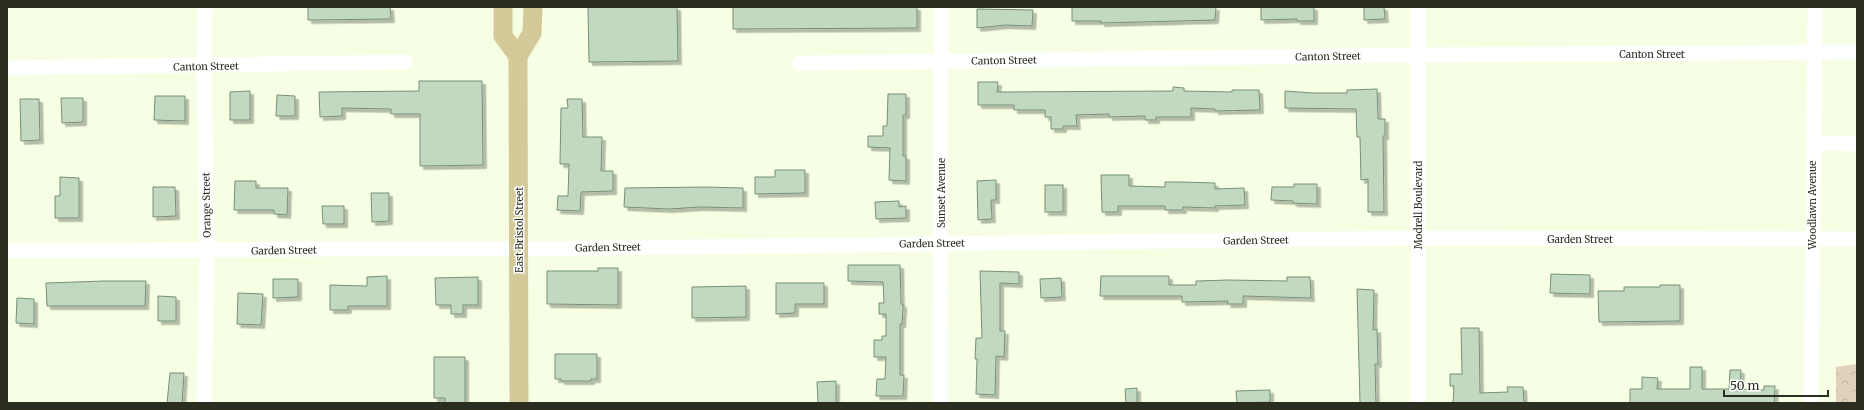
<svg xmlns="http://www.w3.org/2000/svg" width="1864" height="410" font-family="Merriweather,serif">
<style>
.forest{fill:url(#forest-crowns)}
.building{fill:#c1d9c0;stroke:#789077;filter:url(#shadow)}
.lines{fill:none;stroke-linecap:round;stroke-linejoin:round}
.minor{stroke:#fff;stroke-width:15}
.major{stroke:#d4ca99;stroke-width:19}
.labels{text-anchor:middle;stroke-width:3;stroke-linejoin:round;paint-order:stroke}
.street-label{font-size:10px;fill:#2a2e21;stroke:#fff}
</style>
<defs>
<pattern id="forest-crowns" width="20" height="18" patternUnits="userSpaceOnUse"><rect width="20" height="18" fill="#e1d1bb"/><path d="M2 6a3 3 0 1 1 6 0M12 15a3 3 0 1 1 6 0" fill="none" stroke="#c1b4a0"/></pattern>
<filter id="shadow"><feDropShadow dx="3.5" dy="3.5" stdDeviation="0" flood-color="#0004"/></filter>
</defs>
<rect width="100%" height="100%" fill="#f6ffe3"/>
<polygon class="forest" points="1857,364 1857,403 1836,403 1836,367"/>
<g class="building">
<polygon points="308,7 390,7 391,19 308,20"/>
<polygon points="588,7 677,7 678,61 589,62"/>
<polygon points="733,7 917,7 917,28 733,29"/>
<polygon points="1072,7 1216,7 1215,20 1101,23 1101,21 1072,21"/>
<polygon points="1261,7 1314,7 1314,21 1297,21 1297,19 1261,20"/>
<polygon points="1364,7 1384,7 1385,19 1364,20"/>
<polygon points="977,9 1033,10 1032,26 1005,25 977,28"/>
<polygon points="419,81 482,81 483,165 420,166 420,114 391,114 391,109 342,108 342,116 320,117 319,92 419,91"/>
<polygon points="978,82 998,82 997,92 1173,91 1173,87 1184,88 1184,91 1232,92 1232,90 1259,90 1260,110 1215,111 1215,109 1191,108 1191,117 1156,117 1156,120 1145,120 1145,116 1109,117 1109,114 1076,115 1077,126 1063,126 1063,129 1051,129 1051,117 1045,117 1045,110 1014,110 1014,105 978,105"/>
<polygon points="1377,89 1378,119 1385,119 1385,136 1383,136 1384,212 1368,212 1368,179 1361,180 1360,137 1357,137 1356,109 1285,108 1285,91 1312,93 1347,93 1347,90"/>
<polygon points="250,91 250,120 230,120 230,92"/>
<polygon points="888,94 906,94 906,115 903,115 903,156 906,156 906,181 889,180 890,148 868,147 868,136 883,136 883,126 887,126"/>
<polygon points="277,95 295,96 295,116 276,116"/>
<polygon points="155,96 185,96 185,121 154,120"/>
<polygon points="61,98 83,98 83,122 62,123"/>
<polygon points="20,99 39,99 40,140 21,141"/>
<polygon points="567,99 582,99 583,137 602,137 601,171 613,171 613,191 581,192 580,211 557,210 558,196 568,196 569,164 560,164 561,108 568,108"/>
<polygon points="775,170 805,170 805,193 755,194 755,177 775,177"/>
<polygon points="1101,175 1129,175 1129,186 1165,187 1165,182 1182,182 1215,183 1215,189 1244,188 1245,205 1215,206 1215,208 1183,207 1183,210 1165,210 1165,206 1118,206 1118,212 1102,212"/>
<polygon points="60,177 79,178 79,218 55,218 55,196 60,196"/>
<polygon points="996,180 996,200 991,200 992,219 978,220 977,181"/>
<polygon points="235,181 256,181 256,188 288,188 287,215 274,214 274,210 234,210"/>
<polygon points="1294,184 1317,184 1317,204 1293,203 1293,201 1271,200 1272,187 1294,187"/>
<rect x="1045" y="185" width="18" height="27"/>
<polygon points="153,187 175,187 176,216 153,217"/>
<polygon points="704,187 743,188 743,208 700,207 669,209 624,207 625,188"/>
<polygon points="371,193 389,193 389,221 372,222"/>
<polygon points="899,201 899,207 906,206 906,218 876,219 875,202"/>
<polygon points="322,206 344,206 344,224 323,224"/>
<polygon points="848,265 900,265 901,304 903,304 903,309 902,324 900,324 900,375 904,375 903,396 876,396 877,379 885,379 886,357 874,357 874,340 882,340 882,336 886,336 886,314 879,314 879,303 884,303 883,282 848,281"/>
<polygon points="598,268 618,268 618,305 547,304 547,271 598,271"/>
<polygon points="980,271 1019,272 1019,284 1000,283 1000,331 1005,331 1004,357 996,356 995,395 976,394 977,359 975,359 976,338 982,338"/>
<polygon points="1551,274 1590,275 1590,294 1550,293"/>
<polygon points="387,276 387,306 348,306 348,310 330,310 330,285 367,286 367,277"/>
<polygon points="1101,276 1169,276 1169,285 1196,285 1196,281 1228,280 1287,281 1287,277 1310,277 1311,298 1243,296 1243,304 1227,304 1228,301 1182,302 1182,296 1100,296"/>
<polygon points="478,277 478,305 463,305 463,314 451,314 451,305 436,305 435,278"/>
<polygon points="1061,278 1062,297 1041,298 1040,279"/>
<polygon points="273,279 298,279 298,297 273,298"/>
<polygon points="104,281 146,281 145,306 47,306 46,283"/>
<polygon points="776,283 824,283 824,304 795,304 795,313 776,314"/>
<polygon points="1660,285 1680,285 1680,321 1599,322 1598,291 1624,291 1624,287 1660,287"/>
<polygon points="746,286 746,317 692,318 692,287"/>
<polygon points="1357,289 1374,290 1373,330 1377,329 1378,364 1375,364 1376,403 1360,403"/>
<polygon points="238,293 263,294 261,325 237,324"/>
<polygon points="158,296 176,297 176,321 158,321"/>
<polygon points="17,298 34,299 34,324 16,323"/>
<polygon points="1461,328 1479,328 1480,393 1508,392 1507,387 1523,387 1524,403 1453,403 1454,386 1450,386 1450,374 1462,374"/>
<polygon points="555,354 597,354 597,379 591,379 591,381 561,381 561,379 555,379"/>
<polygon points="434,357 465,357 465,403 445,403 445,398 434,398"/>
<polygon points="1690,367 1702,367 1702,389 1729,389 1730,370 1741,370 1740,389 1764,390 1764,386 1775,386 1774,403 1630,403 1630,389 1642,389 1642,377 1658,378 1657,389 1690,389"/>
<polygon points="170,373 184,373 182,403 167,403"/>
<polygon points="836,381 836,403 818,403 817,382"/>
<polygon points="1137,388 1137,403 1126,403 1125,389"/>
<polygon points="1270,390 1270,402 1237,403 1236,391"/>
</g>
<g class="lines">
<g class="minor">
<polyline points="1418,7 1418,403"/>
<polyline points="799,63 1418,55 1857,52"/>
<polyline points="7,68 405,62"/>
<polyline points="1813,143 1857,144"/>
<path d="M7 251C178 252 349 247 519 249L1418 238 1857 239"/>
<polyline points="204,403 207,252 204,66 205,7"/>
<polyline points="940,403 941,7"/>
<polyline points="1811,403 1815,7"/>
</g>
<g class="major">
<polyline points="503,7 503,36 518,56"/>
<polyline points="519,403 518,56 532,33 533,7"/>
</g>
</g>
<g class="labels">
<g class="street-label">
<text x="1652" y="58">Canton Street</text>
<text transform="translate(1328 56) rotate(-1)" y="4">Canton Street</text>
<text transform="translate(1004 60) rotate(-1)" y="4">Canton Street</text>
<text transform="translate(206 66) rotate(-1)" y="4">Canton Street</text>
<text transform="translate(941 193) rotate(-90)" y="4">Sunset Avenue</text>
<text transform="translate(206 205) rotate(-91)" y="4">Orange Street</text>
<text transform="translate(1418 205) rotate(-90)" y="4">Modrell Boulevard</text>
<text transform="translate(1812 205) rotate(-90)" y="4">Woodlawn Avenue</text>
<text transform="translate(519 230) rotate(-90)" y="4">East Bristol Street</text>
<text x="1580" y="243">Garden Street</text>
<text transform="translate(1256 240) rotate(-1)" y="4">Garden Street</text>
<text transform="translate(932 243) rotate(-1)" y="4">Garden Street</text>
<text transform="translate(608 247) rotate(-1)" y="4">Garden Street</text>
<text transform="translate(284 250) rotate(-1)" y="4">Garden Street</text>
</g>
</g>
<rect width="1864" height="410" fill="none" stroke="#2a2e21" stroke-width="16"/>
<path d="M1724 390v6h104v-6" fill="none" stroke="#2a2e21" stroke-width="2"/>
<text x="1730" y="390" font-size="12" fill="#2a2e21" stroke="#ffffff" stroke-width="3" paint-order="stroke">50 m</text>
</svg>
